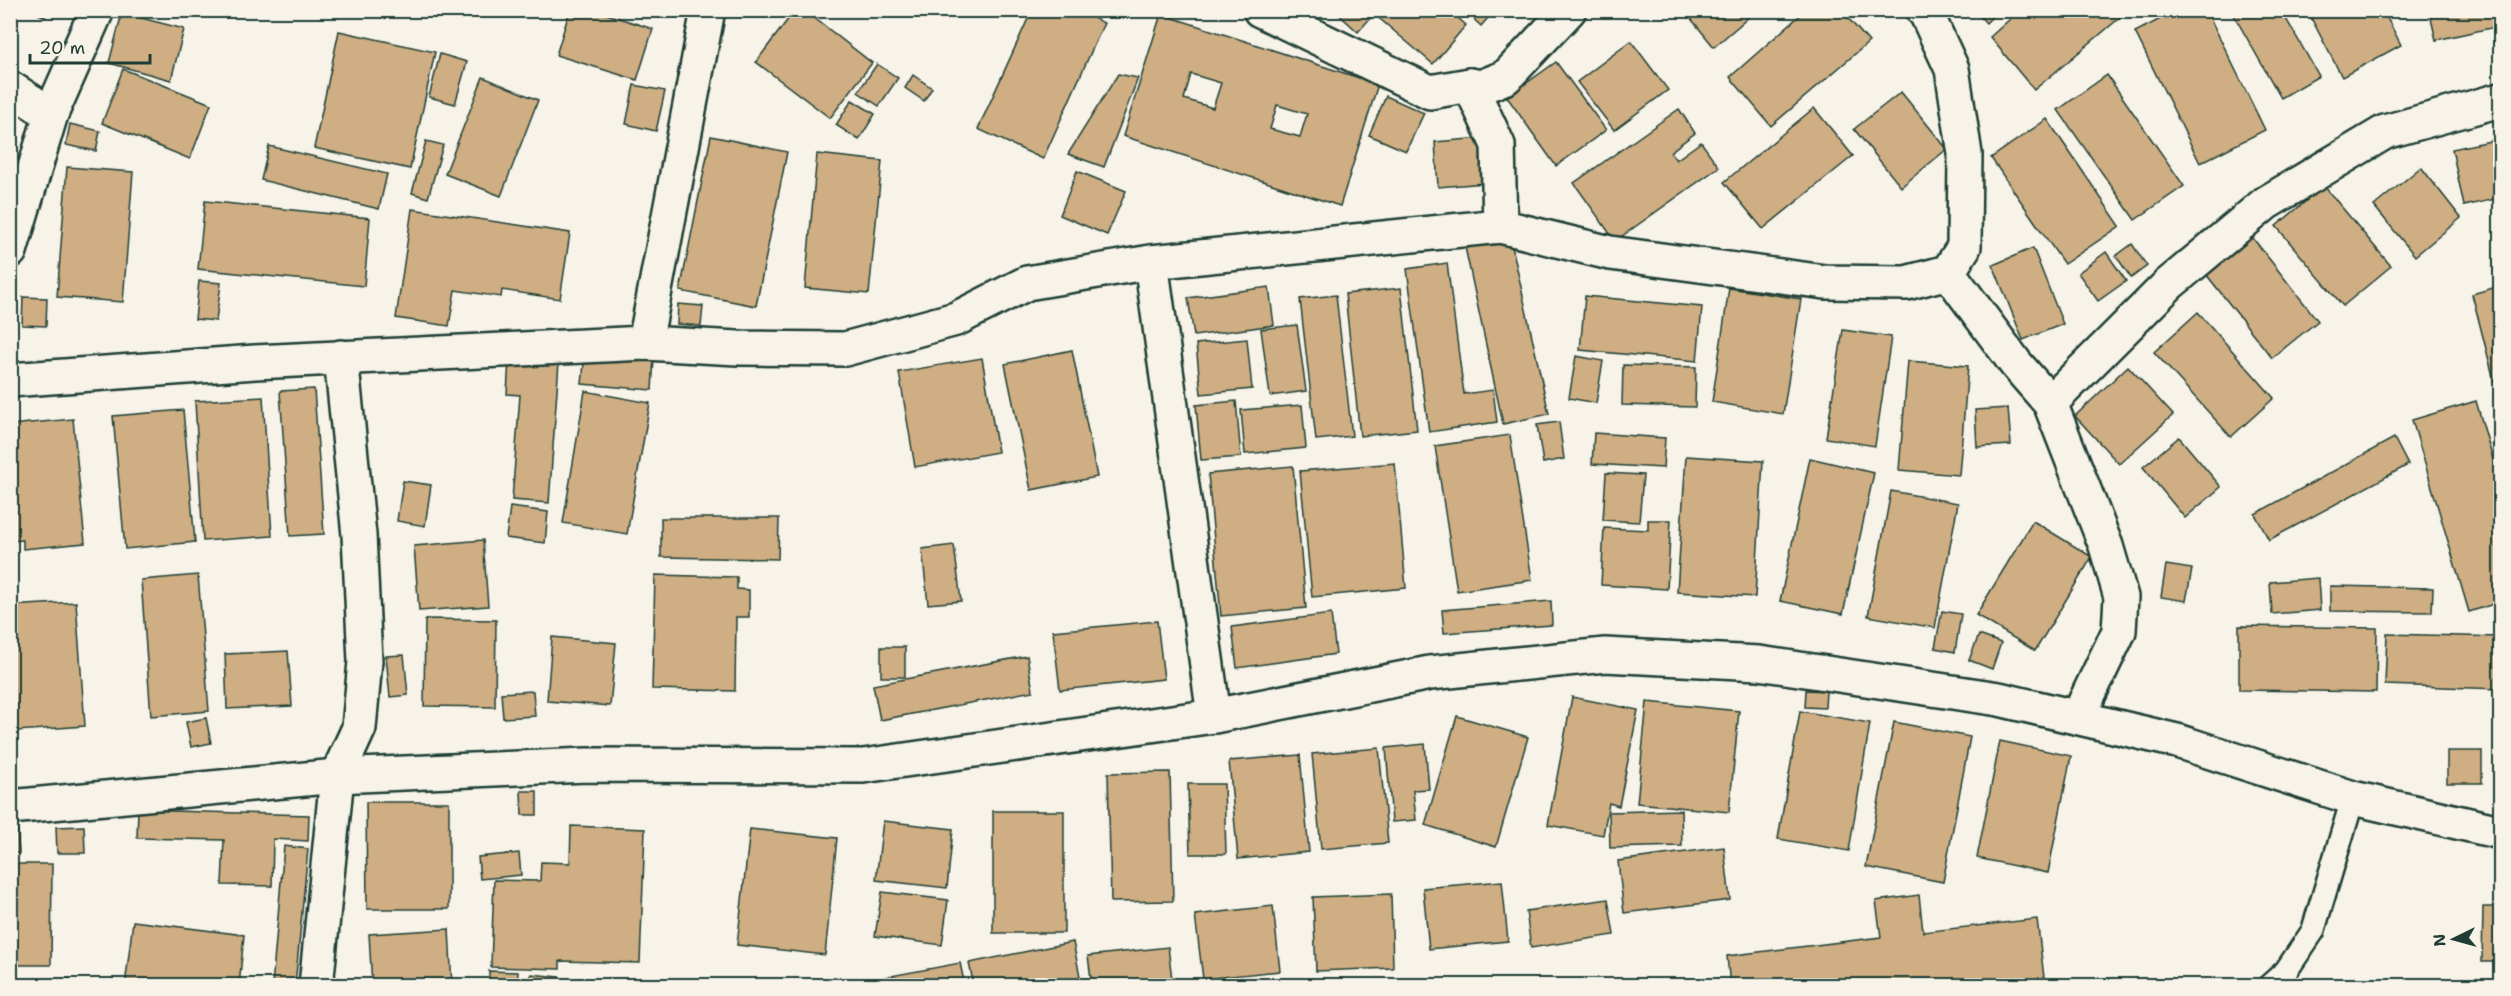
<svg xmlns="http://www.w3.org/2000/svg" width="2511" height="996" font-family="'Shantell Sans',sans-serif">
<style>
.building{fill:#ceae82;stroke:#1f3d34;stroke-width:1.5;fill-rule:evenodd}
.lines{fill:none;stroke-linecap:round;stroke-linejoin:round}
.service-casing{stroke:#1f3d34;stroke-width:27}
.minor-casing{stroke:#1f3d34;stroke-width:38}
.service{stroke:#f7f3e8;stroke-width:22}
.minor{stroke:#f7f3e8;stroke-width:33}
</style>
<rect width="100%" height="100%" fill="#f7f3e8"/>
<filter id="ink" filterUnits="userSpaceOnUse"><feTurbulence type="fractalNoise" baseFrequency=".0167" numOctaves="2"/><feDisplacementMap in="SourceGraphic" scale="12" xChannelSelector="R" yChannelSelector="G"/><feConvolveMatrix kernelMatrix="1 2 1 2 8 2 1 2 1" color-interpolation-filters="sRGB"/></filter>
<g filter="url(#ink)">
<g class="building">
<polygon points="29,10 47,10 45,17"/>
<polygon points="422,10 448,10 446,18"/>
<polygon points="570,10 594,10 653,29 637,80 556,55"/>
<polygon points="795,10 804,10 872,63 830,118 756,62"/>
<polygon points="1032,10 1077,10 1104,23 1043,159 978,129"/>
<polygon points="1334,10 1449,10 1466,25 1433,64 1374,14 1358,32"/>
<polygon points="1464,10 1495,10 1481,26"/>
<polygon points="1684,10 1757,10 1714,47"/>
<polygon points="1806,10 1841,10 1869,42 1771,126 1730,77"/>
<polygon points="1974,10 1999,10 1986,23"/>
<polygon points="2020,10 2129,10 2034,90 1990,37"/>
<polygon points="2178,10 2206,10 2265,130 2200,163 2135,32"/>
<polygon points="2231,10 2281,10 2319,76 2281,98"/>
<polygon points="2307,10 2383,10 2401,45 2342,77"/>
<polygon points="2429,10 2499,10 2500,26 2436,40"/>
<polygon points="122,13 184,29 171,80 109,63"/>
<path d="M1161 14 1378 84 1340 206 1123 136ZM1191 74 1221 83 1213 108 1184 99ZM1277 105 1307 114 1300 137 1270 129Z"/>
<polygon points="339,31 435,52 410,169 314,148"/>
<polygon points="1631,41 1668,90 1614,130 1577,82"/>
<polygon points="440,54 467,62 455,104 429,97"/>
<polygon points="1556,62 1606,130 1556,166 1507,97"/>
<polygon points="877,64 898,78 879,106 858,92"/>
<polygon points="123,69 211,104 190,159 102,123"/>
<polygon points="1118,74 1138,78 1104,167 1068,154"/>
<polygon points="913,75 932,88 924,101 905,88"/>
<polygon points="2107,75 2184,186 2135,220 2058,110"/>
<polygon points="483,77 538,100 501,196 445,174"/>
<polygon points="634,85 665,91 656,131 626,124"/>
<polygon points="1901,92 1947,149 1901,187 1854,129"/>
<polygon points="1386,96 1424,113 1406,151 1369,135"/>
<polygon points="852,100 875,114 859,140 836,125"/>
<polygon points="1814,108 1853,156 1763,229 1724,182"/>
<polygon points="1679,109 1695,133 1670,152 1676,160 1701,142 1719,167 1615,241 1574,183"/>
<polygon points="2047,119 2120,226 2064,264 1991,158"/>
<polygon points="70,124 100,131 96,151 66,145"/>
<polygon points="711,136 787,152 756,306 680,291"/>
<polygon points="1482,138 1485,183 1438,187 1435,142"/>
<polygon points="2500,139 2500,198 2464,206 2452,149"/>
<polygon points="426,141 443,145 428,198 412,193"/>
<polygon points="269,146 387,174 379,209 261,180"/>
<polygon points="817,154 882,161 869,294 805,288"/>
<polygon points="67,167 133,172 123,302 57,297"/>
<polygon points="2421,167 2461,218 2415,256 2374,206"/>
<polygon points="1077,171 1126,191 1107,235 1060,215"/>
<polygon points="2324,186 2391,266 2343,306 2276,226"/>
<polygon points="205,201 370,218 364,286 198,269"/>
<polygon points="412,209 570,233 560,299 502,290 501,297 455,290 449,326 396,318"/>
<polygon points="1510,237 1549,414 1503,424 1465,247"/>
<polygon points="2252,237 2318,321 2272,358 2206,274"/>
<polygon points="2132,244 2147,266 2131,278 2116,256"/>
<polygon points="2033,248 2063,324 2023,340 1993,265"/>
<polygon points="2106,252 2126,281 2098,301 2078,273"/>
<polygon points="1447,263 1464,394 1493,390 1497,422 1429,432 1407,269"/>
<polygon points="199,281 221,283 216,321 195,319"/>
<polygon points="2500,286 2500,387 2496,388 2472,294"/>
<polygon points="1269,287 1274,325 1194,336 1188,298"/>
<polygon points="1401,288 1417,430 1360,436 1345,294"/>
<polygon points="1729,288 1801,299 1783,414 1712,402"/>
<polygon points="1336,295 1352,436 1316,440 1300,299"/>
<polygon points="1585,296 1702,307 1697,361 1580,350"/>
<polygon points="23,297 47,298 46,326 22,325"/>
<polygon points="678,304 703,306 701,326 677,324"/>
<polygon points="2198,312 2274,398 2231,437 2154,352"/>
<polygon points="1297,325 1306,391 1270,396 1261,329"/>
<polygon points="1843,330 1891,337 1875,446 1826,438"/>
<polygon points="1247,339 1252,389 1201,394 1196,344"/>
<polygon points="1072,350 1097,477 1031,490 1005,364"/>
<polygon points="585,353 654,358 652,390 582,384"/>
<polygon points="1576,356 1603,361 1596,403 1569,398"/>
<polygon points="509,358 559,362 549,503 512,500 520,395 507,394"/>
<polygon points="982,358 998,452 915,467 899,372"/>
<polygon points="1908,361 1968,366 1959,475 1899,470"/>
<polygon points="1623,365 1696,367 1695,407 1622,405"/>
<polygon points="2128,366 2173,415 2119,464 2075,416"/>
<polygon points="314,389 324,534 290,536 280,391"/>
<polygon points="585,391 650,403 627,534 563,523"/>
<polygon points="263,397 272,536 203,541 195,401"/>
<polygon points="1236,401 1241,457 1201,460 1196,405"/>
<polygon points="2476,401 2500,483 2500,602 2469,612 2412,420"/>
<polygon points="1302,405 1306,448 1245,454 1241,410"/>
<polygon points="2008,408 2011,445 1977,447 1975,410"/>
<polygon points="183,410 195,542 125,549 113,416"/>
<polygon points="73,419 85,543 23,549 23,540 10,541 10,425"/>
<polygon points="1559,422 1564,459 1543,463 1537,425"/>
<polygon points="1594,433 1665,438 1663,468 1592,464"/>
<polygon points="1510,435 1532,580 1457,591 1435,446"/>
<polygon points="2179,437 2221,487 2185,518 2143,467"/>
<polygon points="2394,438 2408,465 2269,540 2255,514"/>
<polygon points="1686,456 1763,461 1755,597 1677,592"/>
<polygon points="1810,458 1874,473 1843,614 1780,601"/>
<polygon points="1395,463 1406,588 1312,597 1300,471"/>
<polygon points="1293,466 1306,608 1221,616 1208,474"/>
<polygon points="1606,473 1643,475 1639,522 1603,520"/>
<polygon points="403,481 431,485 425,526 397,521"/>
<polygon points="1891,491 1958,503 1935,628 1868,616"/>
<polygon points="510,507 548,512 545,543 506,538"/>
<polygon points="661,518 779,518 778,559 661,557"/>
<polygon points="1648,520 1671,520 1667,589 1601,585 1604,528 1648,530"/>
<polygon points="2033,521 2092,557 2035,651 1976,615"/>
<polygon points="483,540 488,606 419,611 414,546"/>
<polygon points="954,545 961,601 928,604 922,549"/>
<polygon points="2166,565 2192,569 2186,601 2161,597"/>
<polygon points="198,575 209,711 151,716 141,580"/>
<polygon points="655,575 737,577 737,589 749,590 749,617 736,617 735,691 652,689"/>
<polygon points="2318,578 2320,610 2272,614 2270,582"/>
<polygon points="2330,586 2433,588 2432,612 2330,611"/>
<polygon points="1551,601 1552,625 1444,633 1442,610"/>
<polygon points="76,602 85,726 17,731 10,645 10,606"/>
<polygon points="1942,611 1961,614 1955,652 1935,648"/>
<polygon points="1331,614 1336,654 1237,668 1232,627"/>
<polygon points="425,619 496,620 495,707 424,706"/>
<polygon points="1157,621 1164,679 1060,690 1053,631"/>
<polygon points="2239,626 2377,628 2376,692 2239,690"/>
<polygon points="2387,634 2500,637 2500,689 2385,685"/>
<polygon points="1979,635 2001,643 1992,669 1969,660"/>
<polygon points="552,637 616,643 610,706 547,701"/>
<rect x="881" y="647" width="24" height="30"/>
<polygon points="288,651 292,706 227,709 225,654"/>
<polygon points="404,655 408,695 390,697 386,656"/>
<polygon points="1027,656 1033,691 880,720 873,685"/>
<polygon points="1806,690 1826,691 1825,708 1805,707"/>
<polygon points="533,691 535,716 503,718 501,693"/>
<polygon points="1572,697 1638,710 1619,806 1609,803 1603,835 1548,825"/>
<polygon points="1647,702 1739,711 1729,812 1637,803"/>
<polygon points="1800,711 1870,723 1849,851 1778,839"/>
<polygon points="1457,716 1528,737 1496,847 1425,825"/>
<polygon points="206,718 211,743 191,747 186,722"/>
<polygon points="1894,722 1970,737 1943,882 1866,867"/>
<polygon points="2000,741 2071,756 2048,873 1977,858"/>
<polygon points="1425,744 1429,789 1413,790 1416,820 1392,822 1386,748"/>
<polygon points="1379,748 1388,843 1321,849 1312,754"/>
<rect x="2447" y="751" width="35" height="32"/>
<polygon points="1300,755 1309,852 1238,859 1229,761"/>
<polygon points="1170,772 1173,901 1111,902 1108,773"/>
<polygon points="1188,784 1224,784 1226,854 1190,854"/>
<polygon points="521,791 537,791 537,815 522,815"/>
<polygon points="366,802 449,802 449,909 367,909"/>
<polygon points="138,810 309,815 308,841 273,839 272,886 222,885 224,840 137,838"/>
<polygon points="1681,810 1682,846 1610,848 1609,812"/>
<rect x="993" y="811" width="71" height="122"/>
<polygon points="883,821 953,829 947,888 876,880"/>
<polygon points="17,824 19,853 10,854 10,825"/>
<polygon points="84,826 85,853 57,853 56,827"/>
<polygon points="571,826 645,829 640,963 560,961 560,969 491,967 494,880 540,881 541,862 570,863"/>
<polygon points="750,829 837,838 825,955 737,945"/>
<polygon points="284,846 308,849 295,986 272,986"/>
<polygon points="1724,847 1730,900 1624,913 1618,861"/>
<polygon points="519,853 521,875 480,879 478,857"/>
<polygon points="10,864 52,864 51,965 10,965"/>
<polygon points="1502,881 1508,941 1429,949 1423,888"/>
<polygon points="882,892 948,900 942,945 875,936"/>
<polygon points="1391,894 1393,968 1316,971 1313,897"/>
<polygon points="1919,895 1923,932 2037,919 2045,986 1730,986 1727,956 1881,937 1876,901"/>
<polygon points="1608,899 1614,935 1531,948 1526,911"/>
<polygon points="1273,906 1280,971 1203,979 1195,915"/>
<polygon points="2483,907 2500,907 2500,962 2482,962"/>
<polygon points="133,921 244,935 239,986 125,986"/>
<polygon points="449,929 452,986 372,986 369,934"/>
<polygon points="1073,942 1082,986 974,986 969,963"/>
<polygon points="1168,947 1172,979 1118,986 1092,986 1088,956"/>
<polygon points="960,963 965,986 865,986 864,981"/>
<polygon points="489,971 518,972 517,986 489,986"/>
<polygon points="531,974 559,977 558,986 530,986"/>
<polygon points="70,979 70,986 10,986 10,983"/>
</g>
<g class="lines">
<g class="service-casing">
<polyline id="service" points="2269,986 2286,971 2313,931 2353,798"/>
</g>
<g class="minor-casing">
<g id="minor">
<polyline points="1260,10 1430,92 1470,85 1481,87 1506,77 1569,10"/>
<polyline points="1923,10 1927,15 1952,69 1965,154 1964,247 1948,272 2016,364 2050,403 2106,546 2121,597 2119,631 2078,717"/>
<polyline points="1470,85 1498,145 1500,226"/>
<polyline points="10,88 51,114"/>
<polyline points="10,251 51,114 97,10"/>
<polyline points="1151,262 1214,716"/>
<polyline points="645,343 708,10"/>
<polyline points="10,380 255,362 645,343 738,348 845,349 956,319 1027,283 1151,262 1500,226 1610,253 1825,282 1906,283 1948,272"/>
<polyline points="2050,403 2169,284 2266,203 2385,132 2500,100"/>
<polyline points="10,807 337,776 587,765 863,766 1214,716 1430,673 1605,655 1759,663 1999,699 2177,741 2353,798 2500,832"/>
<polyline points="316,986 337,776 359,728 365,661 359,535 341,357"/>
</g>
</g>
<use href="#service" class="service"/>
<use href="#minor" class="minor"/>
</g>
</g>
<rect width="2511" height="996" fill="none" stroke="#f7f3e8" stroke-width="36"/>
<rect x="18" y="18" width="2475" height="960" fill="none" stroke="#1f3d34" stroke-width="2" filter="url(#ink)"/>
<g transform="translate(2454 939) rotate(265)" stroke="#f7f3e8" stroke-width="4.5" paint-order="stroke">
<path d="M0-4.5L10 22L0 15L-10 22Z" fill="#1f3d34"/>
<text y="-9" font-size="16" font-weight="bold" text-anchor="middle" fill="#1f3d34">N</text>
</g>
<path d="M30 54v9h120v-9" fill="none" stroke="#1f3d34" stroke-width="3"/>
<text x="39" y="54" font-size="18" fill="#1f3d34" stroke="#f7f3e8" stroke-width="4.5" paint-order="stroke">20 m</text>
</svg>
